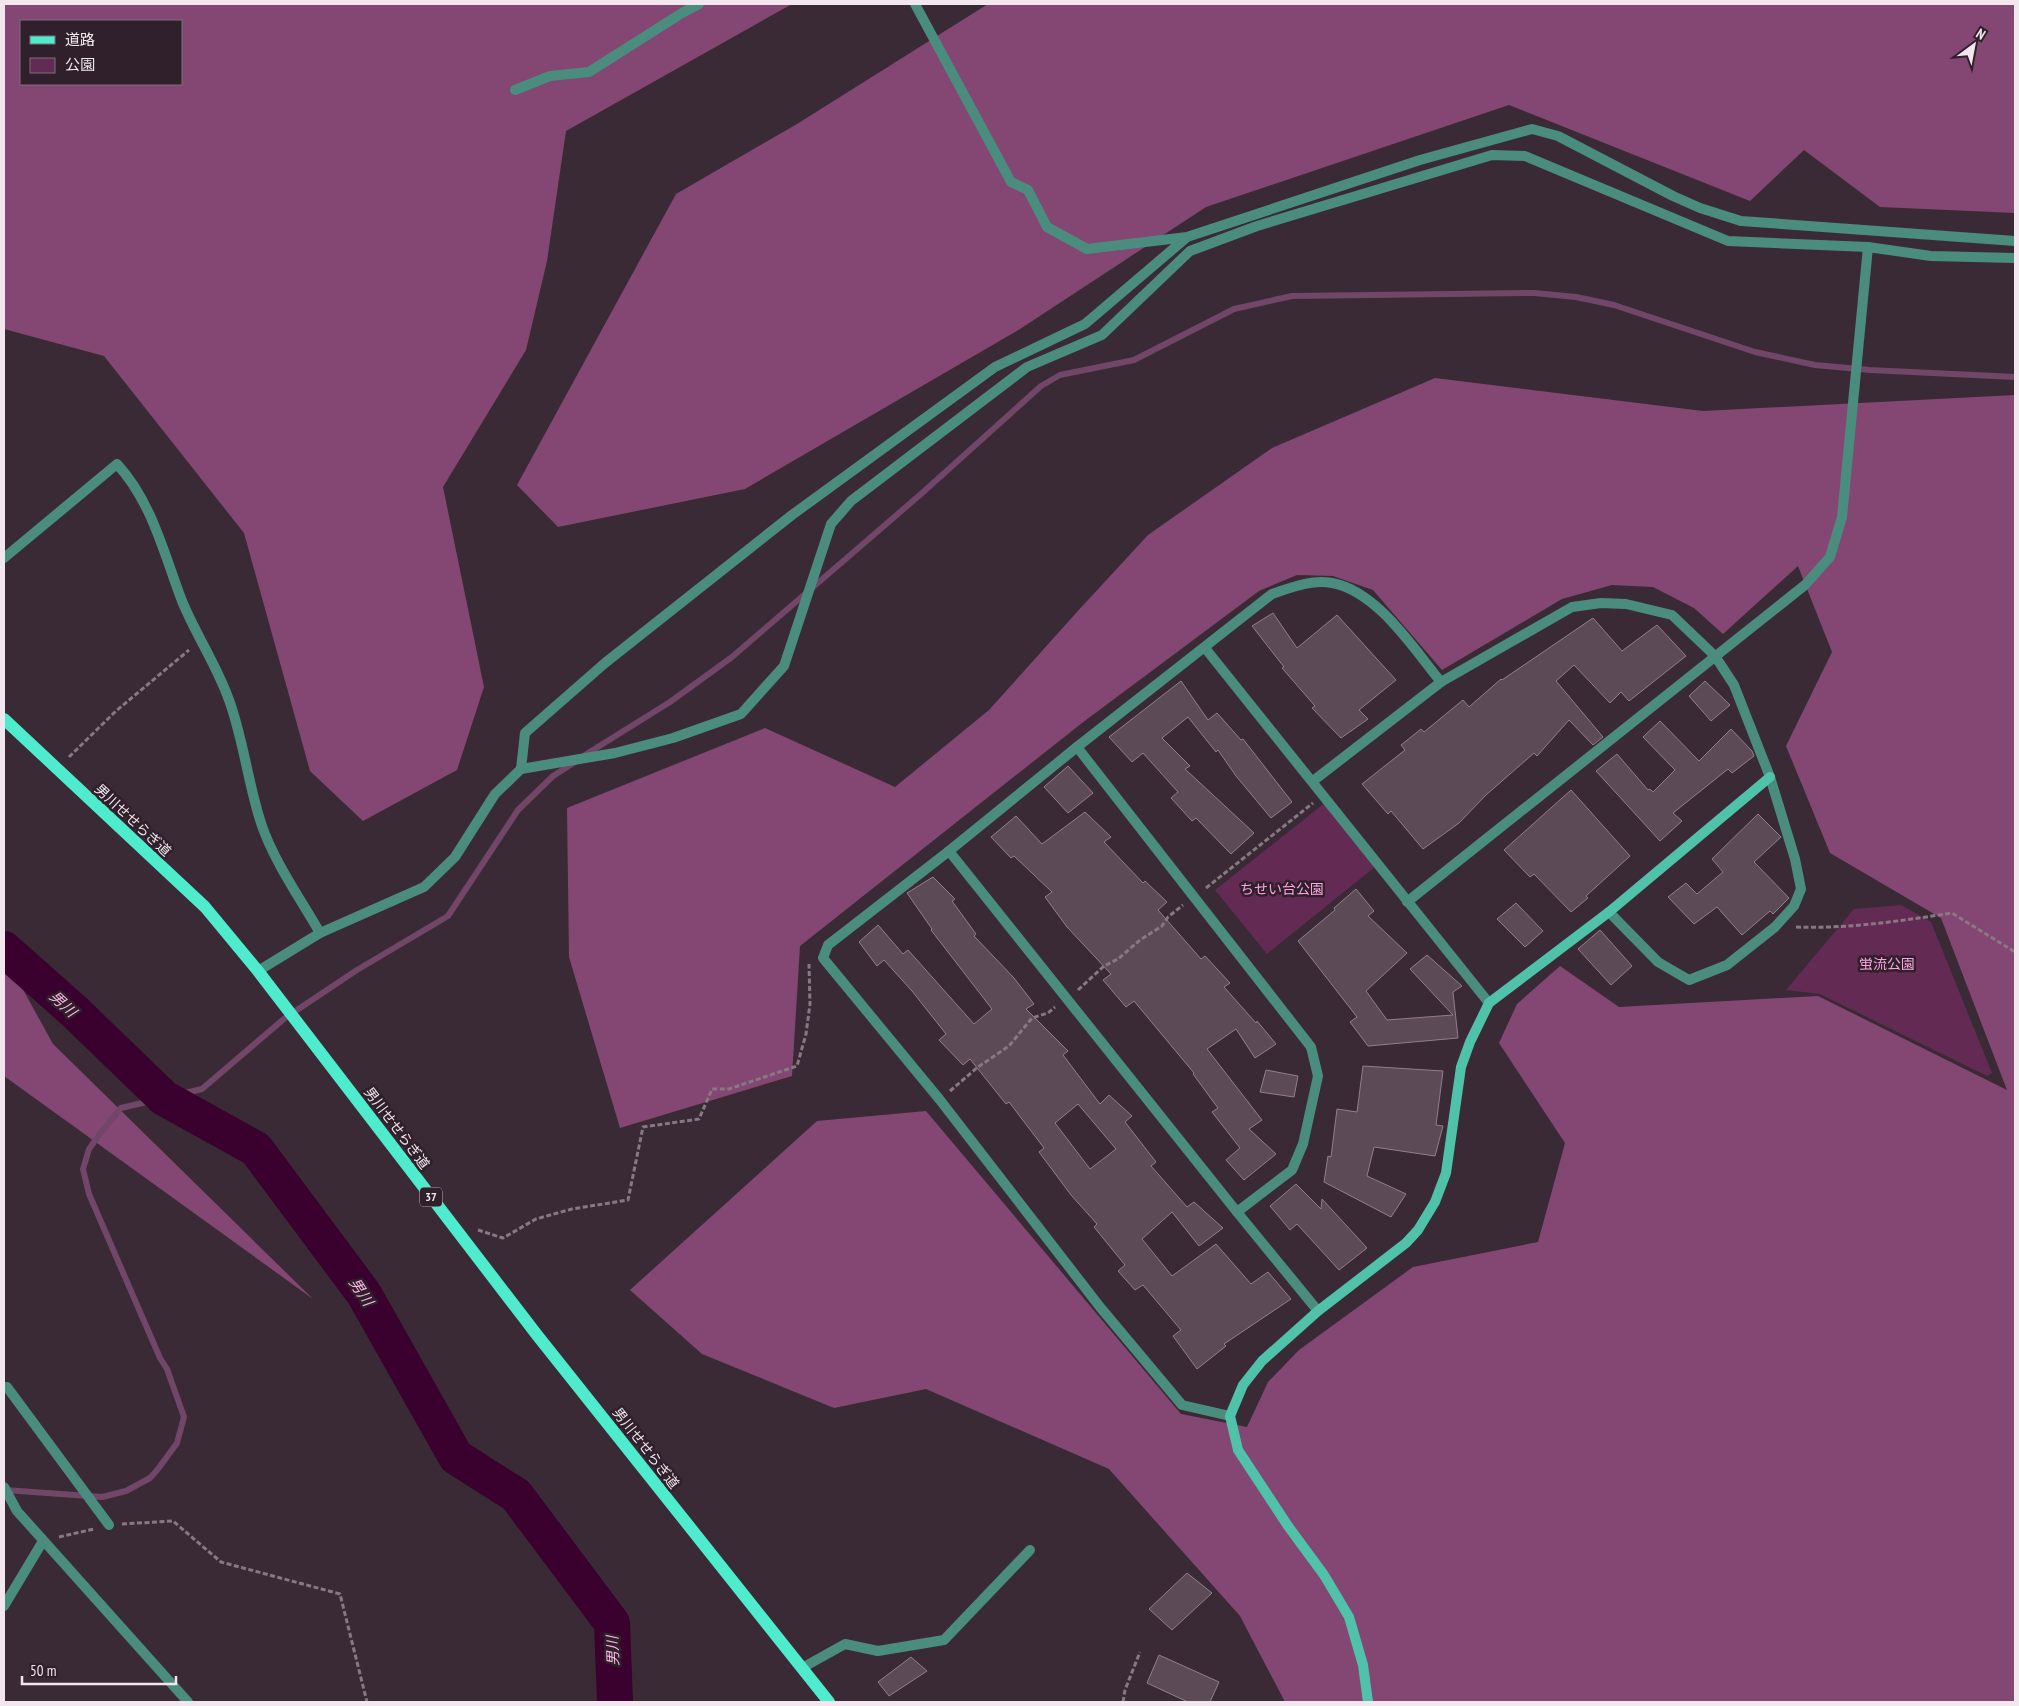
<svg xmlns="http://www.w3.org/2000/svg" width="2019" height="1706" font-family="'PT Sans Narrow','Noto Sans JP',sans-serif">
<style>
.green{fill:#632a54}
.forest{fill:#844773;fill-rule:evenodd}
.lines{fill:none;stroke-linecap:round;stroke-linejoin:round}
.stream{stroke:#714668;stroke-width:6}
.river{stroke:#3a012e;stroke-width:36}
.building{fill:#5c4b57;stroke:#927f8c;fill-rule:evenodd}
.path{stroke:#877982;stroke-width:3;stroke-dasharray:5 2.5;stroke-linecap:butt}
.lane{stroke:#4a8d7e;stroke-width:10}
.street{stroke:#4a8d7e;stroke-width:10}
.secondary{stroke:#50c2aa;stroke-width:10}
.primary{stroke:#4eebcc;stroke-width:12}
.labels{text-anchor:middle;stroke-width:5;stroke-linejoin:round;paint-order:stroke}
.shield{fill:#2f202b;stroke:#b8abb4;stroke-width:1}
.shield-label{font-size:12px;font-weight:bold;fill:#f2e7ee}
.street-label{font-size:14px;fill:#f2e7ee;stroke:#2f202b}
.park-label{font-size:14px;fill:#fea4e4;stroke:#2f202b}
.water-label{font-size:15px;font-style:italic;fill:#fdb5e7;stroke:#2f202b}
</style>
<rect width="100%" height="100%" fill="#3a2a35"/>
<g class="green">
<polygon points="1326,802 1376,866 1267,954 1215,890"/>
<polygon points="1901,905 1931,922 1992,1073 1987,1076 1820,994 1786,990 1854,909"/>
</g>
<g class="forest">
<path d="M4 4H792L566 131 547 261 526 350 443 487 484 687 457 770 363 821 310 771 244 533 104 356 4 329ZM21 21H181V84H21Z"/>
<polygon points="988,4 2015,4 2015,213 1880,207 1804,150 1750,201 1509,105 1206,207 1020,329 745,489 558,527 517,485 676,194 797,124"/>
<polygon points="1435,378 1703,411 2015,395 2015,1702 1285,1702 1240,1616 1109,1469 926,1389 834,1408 702,1354 630,1290 817,1121 926,1111 1181,1414 1247,1427 1268,1382 1299,1350 1413,1267 1538,1242 1565,1143 1499,1043 1517,1004 1560,966 1619,1007 1818,996 2007,1090 1941,918 1830,853 1786,746 1832,652 1798,566 1723,634 1694,608 1653,587 1612,585 1562,599 1442,670 1373,590 1333,576 1297,575 1259,591 1082,723 800,946 792,1076 620,1128 569,957 567,808 765,728 895,787 989,710 1076,613 1148,535 1272,448"/>
<polygon points="4,955 53,1044 313,1299 4,1076"/>
</g>
<g class="lines">
<g class="stream">
<polyline points="585,755 670,702 732,657 921,494 1041,386 1060,375 1134,360 1234,309 1292,296 1534,293 1576,297 1614,305 1755,352 1815,365 1870,370 2015,377"/>
<polyline points="5,1490 102,1497 126,1491 150,1478 158,1469 177,1443 184,1417 167,1369 160,1358 89,1194 83,1169 89,1149 102,1131 121,1108 202,1089 285,1018 357,970 448,916 518,810 553,776 575,762"/>
</g>
<polyline class="river" points="4,949 75,1012 164,1098 256,1149 364,1294 456,1457 516,1495 612,1623 615,1702"/>
</g>
<g class="building">
<polygon points="1273,613 1297,648 1337,615 1396,680 1359,710 1368,719 1341,738 1312,708 1315,706 1282,668 1284,667 1252,626"/>
<polygon points="1593,618 1622,651 1657,625 1686,656 1629,701 1621,692 1610,703 1574,665 1556,681 1603,737 1593,745 1569,720 1537,756 1534,753 1486,795 1459,823 1423,849 1391,811 1388,814 1362,784 1405,750 1401,745 1421,729 1424,732 1463,700 1469,707 1501,679 1502,680"/>
<polygon points="1181,681 1208,720 1217,713 1241,740 1243,739 1292,802 1271,818 1236,776 1218,750 1216,752 1188,717 1162,738 1190,766 1185,769 1254,833 1231,854 1196,818 1192,821 1171,798 1178,792 1143,753 1132,762 1109,737"/>
<polygon points="1705,681 1730,705 1711,721 1689,696"/>
<polygon points="1660,721 1699,761 1731,729 1752,751 1754,756 1732,773 1728,769 1673,813 1682,821 1660,841 1596,771 1617,754 1648,790 1650,789 1653,792 1675,770 1643,737"/>
<polygon points="1068,766 1093,793 1068,813 1044,787"/>
<polygon points="1571,790 1630,856 1586,896 1588,898 1571,912 1534,874 1530,877 1504,850"/>
<polygon points="1085,812 1111,837 1104,842 1143,883 1145,881 1167,902 1158,910 1201,959 1205,956 1230,983 1224,987 1256,1023 1257,1021 1276,1044 1255,1058 1236,1029 1207,1049 1262,1120 1249,1129 1276,1154 1244,1180 1226,1160 1240,1148 1212,1112 1218,1108 1193,1074 1194,1073 1134,1001 1126,1007 1103,980 1111,974 1067,927 1045,897 1052,892 1014,856 1011,858 991,837 1016,816 1042,844"/>
<polygon points="1758,814 1781,837 1754,862 1789,898 1773,914 1770,911 1742,935 1717,907 1694,924 1668,897 1686,883 1697,894 1723,872 1712,859"/>
<path d="M933 877 955 899 952 901 976 934 974 936 1014 978 1034 1004 1026 1009 1068 1051 1063 1055 1100 1104 1109 1095 1132 1116 1125 1122 1156 1162 1151 1166 1187 1207 1194 1202 1223 1228 1199 1246 1172 1212 1142 1239 1172 1276 1216 1244 1251 1284 1268 1272 1291 1299 1224 1344 1226 1346 1197 1369 1173 1336 1181 1330 1143 1285 1135 1290 1118 1271 1125 1265 1094 1227 1097 1224 1071 1195 1039 1152 1044 1148 1009 1102 1006 1104 970 1059 963 1065 939 1040 946 1034 912 991 884 960 877 966 859 942 878 925 903 954 908 950 974 1024 992 1009 931 930 932 929 907 893ZM1078 1104 1116 1149 1090 1169 1055 1123Z"/>
<polygon points="1356,889 1374,911 1368,916 1407,953 1366,991 1387,1020 1453,1015 1410,969 1427,955 1462,986 1453,992 1458,1038 1368,1046 1350,1022 1357,1017 1298,941 1335,910 1334,908"/>
<polygon points="1516,903 1543,931 1525,947 1497,919"/>
<polygon points="1600,930 1632,966 1611,985 1578,949"/>
<polygon points="1363,1066 1443,1071 1436,1125 1443,1126 1435,1156 1374,1147 1367,1176 1406,1194 1391,1217 1324,1182 1328,1156 1331,1157 1337,1109 1357,1112"/>
<polygon points="1266,1070 1298,1076 1294,1097 1260,1092"/>
<polygon points="1296,1184 1321,1209 1322,1199 1367,1248 1339,1270 1297,1224 1290,1230 1270,1206"/>
<polygon points="1187,1573 1212,1593 1172,1630 1149,1609"/>
<polygon points="1159,1655 1219,1682 1210,1702 1188,1702 1147,1683"/>
<polygon points="911,1657 927,1671 889,1696 878,1682"/>
</g>
<g class="lines">
<g class="path">
<polyline points="69,757 116,711 189,650"/>
<polyline points="1206,888 1313,803"/>
<path d="M1796 927C1848 929 1900 921 1952 913L2015 952"/>
<polyline points="1078,990 1104,966 1118,959 1140,940 1162,926 1168,917 1183,905"/>
<polyline points="950,1091 978,1067 1009,1046 1032,1018 1048,1013 1055,1007"/>
<polyline points="478,1230 503,1238 536,1219 572,1209 628,1200 643,1127 699,1119 712,1089 729,1089 797,1066 806,1034 810,1004 809,964"/>
<polyline points="122,1524 173,1521 221,1562 340,1594 367,1702"/>
<polyline points="59,1537 94,1529"/>
<polyline points="1123,1702 1125,1690 1140,1652"/>
</g>
<g class="lane">
<polyline points="4,1387 7,1387 109,1525"/>
<polyline points="4,1606 43,1541"/>
<polyline points="802,1668 845,1644 878,1651 944,1640 1030,1550"/>
</g>
<g class="street">
<polyline points="915,4 1011,182 1028,190 1047,227 1087,249 1187,237 1420,160 1532,129 1558,136 1673,196 1700,208 1741,221 2015,241"/>
<polyline points="515,90 550,76 589,72 682,13 699,4"/>
<path d="M4 558 117 464C152 502 164 554 182 601 196 635 217 666 229 700 244 741 248 785 262 826 275 863 300 898 320 933"/>
<polyline points="1205,648 1489,1003"/>
<polyline points="1077,747 1311,1047 1318,1076 1303,1144 1292,1170 1237,1212"/>
<polyline points="521,769 525,733 605,663 792,515 995,367 1085,324 1186,238"/>
<polyline points="1313,781 1441,682 1572,607 1601,603 1626,604 1672,615 1715,656 1734,685 1770,777 1795,859 1801,889 1794,906 1775,927 1727,965 1689,980 1658,962 1609,912"/>
<polyline points="949,851 1237,1212 1318,1311"/>
<polyline points="1407,902 1805,585 1830,557 1842,517 1868,247"/>
<polyline points="258,971 320,933 424,887 455,857 495,794 521,769 615,753 673,738 741,714 784,666 831,524 851,501 1027,367 1102,335 1190,251 1257,226 1492,155 1525,156 1728,241 1868,247 1931,256 2015,258"/>
<path d="M1230 1416 1182 1405 1100 1307 940 1100 823 958 828 945 949 851 1077 747 1272 594C1290 588 1311 579 1332 583 1377 591 1413 648 1441 682"/>
<polyline points="4,1487 17,1511 188,1702"/>
</g>
<polyline class="secondary" points="1368,1702 1363,1665 1349,1617 1324,1575 1288,1526 1238,1450 1230,1416 1243,1385 1262,1361 1318,1311 1406,1243 1418,1230 1435,1202 1446,1173 1461,1067 1470,1042 1489,1003 1609,912 1770,777"/>
<polyline class="primary" points="4,719 205,907 258,971 537,1335 829,1702"/>
</g>
<g class="labels">
<rect class="shield" x="420" y="1187.5" width="22" height="19" rx="4"/>
<g class="shield-label">
<text x="431" y="1201">37</text>
</g>
<g class="street-label">
<text transform="translate(133 820) rotate(43)" y="5">男川せせらぎ道</text>
<text transform="translate(397 1128) rotate(53)" y="5">男川せせらぎ道</text>
<text transform="translate(646 1448) rotate(52)" y="5">男川せせらぎ道</text>
</g>
<g class="park-label">
<text x="1282" y="894">ちせい台公園</text>
<text x="1887" y="969">蛍流公園</text>
</g>
<g class="water-label">
<text transform="translate(63 1004) rotate(43)" y="5">男川</text>
<text transform="translate(361 1292) rotate(56)" y="5">男川</text>
<text transform="translate(613 1651) rotate(-92)" y="5">男川</text>
</g>
</g>
<rect width="2019" height="1706" fill="none" stroke="#f2e7ee" stroke-width="10"/>
<rect x="20" y="20" width="162" height="65" fill="#2f202b" stroke="#7d7079"/>
<rect x="30" y="36" width="25" height="8" fill="#4eebcc" stroke="#7d7079"/>
<text x="65" y="45" font-size="15" fill="#f2e7ee">道路</text>
<rect x="30" y="58" width="25" height="15" fill="#632a54" stroke="#7d7079"/>
<text x="65" y="70" font-size="15" fill="#f2e7ee">公園</text>
<g transform="translate(1974 45) rotate(32)" stroke="#2f202b" stroke-width="4" paint-order="stroke">
<path d="M0-4L9 19L0 12L-9 19Z" fill="#f2e7ee"/>
<text y="-8" font-size="14" font-weight="bold" text-anchor="middle" fill="#f2e7ee">N</text>
</g>
<path d="M22 1676v8h154v-8" fill="none" stroke="#f2e7ee" stroke-width="2.5"/>
<text x="30" y="1676" font-size="15" fill="#f2e7ee" stroke="#2f202b" stroke-width="4" paint-order="stroke">50 m</text>
</svg>
